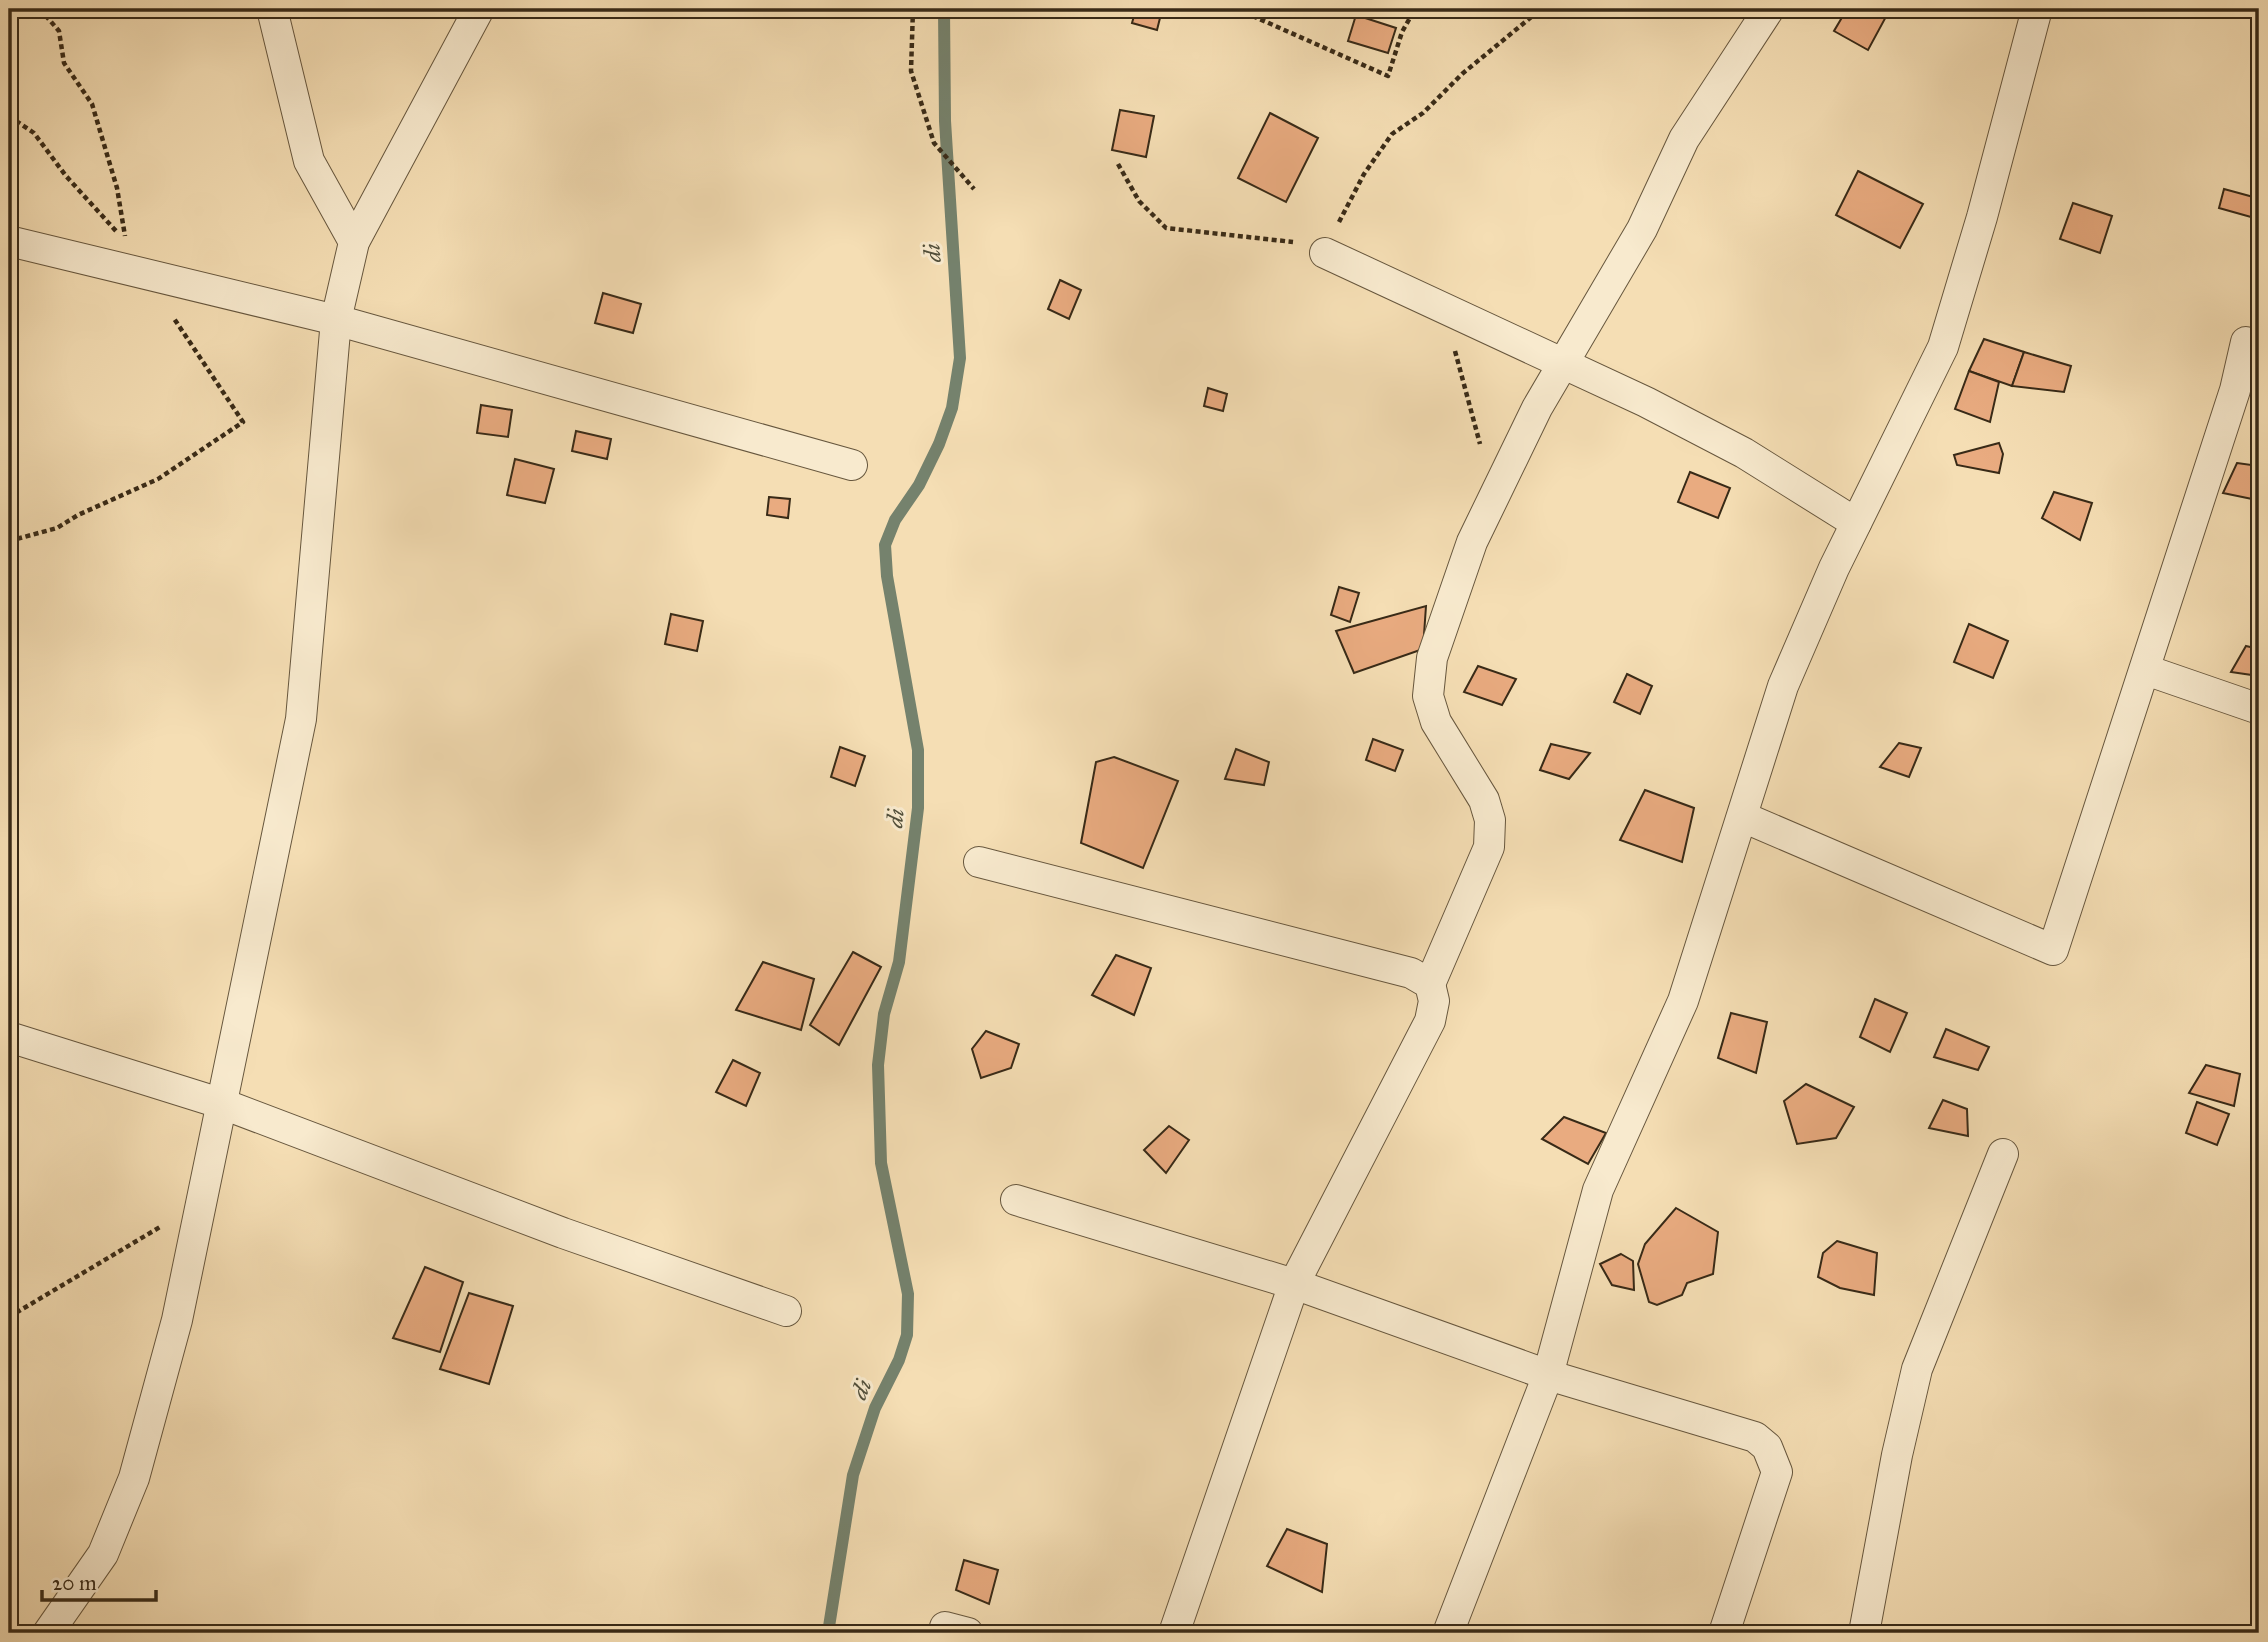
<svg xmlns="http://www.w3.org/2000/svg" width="2268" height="1642" font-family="'IM FELL Great Primer',serif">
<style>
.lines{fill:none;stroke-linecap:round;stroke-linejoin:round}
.stream{stroke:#75826d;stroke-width:12}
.building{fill:#e9ab80;stroke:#382a17;stroke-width:2}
.street-casing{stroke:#67573e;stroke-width:32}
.path{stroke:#382a17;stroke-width:4.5;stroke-dasharray:5 3.5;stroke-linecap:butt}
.street{stroke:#f8eace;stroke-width:30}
.labels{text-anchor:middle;stroke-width:6;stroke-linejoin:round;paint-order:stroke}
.water-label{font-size:23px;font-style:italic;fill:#514f3b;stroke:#f8eace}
</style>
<rect width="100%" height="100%" fill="#f5deb4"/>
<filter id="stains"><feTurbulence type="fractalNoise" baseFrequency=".00286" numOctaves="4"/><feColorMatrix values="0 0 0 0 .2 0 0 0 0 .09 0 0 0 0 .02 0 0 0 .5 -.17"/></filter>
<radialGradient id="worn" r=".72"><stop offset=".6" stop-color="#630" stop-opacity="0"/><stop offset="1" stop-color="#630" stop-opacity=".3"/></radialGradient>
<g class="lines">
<polyline class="stream" points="828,1633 853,1475 875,1408 899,1360 907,1335 908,1294 881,1163 878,1065 884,1014 899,962 918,808 918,750 887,576 885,545 895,520 919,485 939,444 952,408 960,358 945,121 944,9"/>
</g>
<g class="building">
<polygon points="1136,9 1162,10 1157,30 1132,23"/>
<polygon points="1847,9 1881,9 1888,13 1868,50 1834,31"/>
<polygon points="1356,15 1396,28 1388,53 1348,41"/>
<polygon points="1120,110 1154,116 1146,157 1112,150"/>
<polygon points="1270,113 1318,138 1286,202 1238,178"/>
<polygon points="1858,171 1923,204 1900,248 1836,215"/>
<polygon points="2224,189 2257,198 2251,217 2219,208"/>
<polygon points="2073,203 2112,216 2100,253 2060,239"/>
<polygon points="1060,280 1081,290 1069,319 1048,309"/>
<polygon points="603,293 641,304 633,333 595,323"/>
<polygon points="1984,339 2024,352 2012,386 1969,371"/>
<polygon points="2024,352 2071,366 2064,392 2012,386"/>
<polygon points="1969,371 1999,382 1990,422 1955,409"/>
<polygon points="1208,388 1227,394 1223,411 1204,406"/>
<polygon points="481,405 512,410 508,437 477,433"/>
<polygon points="576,431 611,439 607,459 572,451"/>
<polygon points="1999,443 2003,454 1999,473 1957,465 1954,455"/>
<polygon points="515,459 554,469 545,503 507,495"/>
<polygon points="2237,463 2259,466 2257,500 2223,493"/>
<polygon points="1690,472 1730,488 1718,518 1678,502"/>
<polygon points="2054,492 2092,503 2080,540 2042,518"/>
<polygon points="769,497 790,499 788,518 767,515"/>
<polygon points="1339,587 1359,593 1350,622 1331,615"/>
<polygon points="1426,606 1423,649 1354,673 1336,631"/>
<polygon points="671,614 703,621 697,651 665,644"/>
<polygon points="1969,624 2008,641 1993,678 1954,662"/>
<polygon points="2246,646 2259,649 2259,676 2231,672"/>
<polygon points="1478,666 1516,679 1502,705 1464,692"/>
<polygon points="1627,674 1652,686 1640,714 1614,702"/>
<polygon points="1373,739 1403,750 1395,771 1366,760"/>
<polygon points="1899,743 1921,748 1909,777 1880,767"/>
<polygon points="1551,744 1590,753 1569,779 1540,770"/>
<polygon points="840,747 865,756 855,786 831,777"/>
<polygon points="1236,749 1269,762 1264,785 1225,779"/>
<polygon points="1114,757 1178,781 1143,868 1081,843 1096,762"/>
<polygon points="1645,790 1694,808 1682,862 1620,840"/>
<polygon points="853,952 881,967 839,1045 810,1025"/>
<polygon points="1116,955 1151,968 1134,1015 1092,995"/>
<polygon points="763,962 814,979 801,1030 736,1010"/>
<polygon points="1875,999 1907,1013 1890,1052 1860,1037"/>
<polygon points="1731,1013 1767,1022 1756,1073 1718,1058"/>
<polygon points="1946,1029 1989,1047 1978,1070 1934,1057"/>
<polygon points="986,1031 1019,1044 1011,1068 981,1078 972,1049"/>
<polygon points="733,1060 760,1073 746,1106 716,1092"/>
<polygon points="2206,1065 2240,1074 2234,1106 2189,1093"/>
<polygon points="1806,1084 1854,1107 1836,1138 1797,1144 1784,1101"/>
<polygon points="1943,1100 1967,1109 1968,1136 1929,1128"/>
<polygon points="2197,1102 2229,1114 2217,1145 2186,1133"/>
<polygon points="1564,1117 1606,1133 1588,1164 1542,1139"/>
<polygon points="1169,1126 1189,1140 1166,1173 1144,1150"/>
<polygon points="1676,1208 1718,1232 1713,1274 1687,1283 1682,1295 1657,1305 1649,1302 1638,1264 1645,1244"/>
<polygon points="1837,1241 1877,1253 1874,1295 1840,1288 1818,1277 1823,1253"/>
<polygon points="1621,1254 1633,1261 1634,1290 1612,1285 1600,1264"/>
<polygon points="425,1267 463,1282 440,1352 393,1338"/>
<polygon points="469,1293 513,1306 489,1384 440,1369"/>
<polygon points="1287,1529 1327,1544 1322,1592 1267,1566"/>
<polygon points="964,1560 998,1570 989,1604 956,1590"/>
</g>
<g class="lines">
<g class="street-casing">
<g id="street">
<polyline points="272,9 309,161 354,242"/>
<polyline points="9,241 336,320 852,465"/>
<polyline points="1325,253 1646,402 1744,453 1856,523"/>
<polyline points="2146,670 2259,709"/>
<polyline points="1743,817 2053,950 2235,390 2246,342"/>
<polyline points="979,862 1411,973 1430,984 1434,1001 1430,1021 1294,1284 1174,1633"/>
<polyline points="1430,984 1489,847 1490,820 1484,800 1436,722 1428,696 1432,658 1472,542 1537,408 1642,229 1684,139 1769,9"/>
<polyline points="9,1037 223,1104 563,1233 786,1311"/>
<polyline points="1016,1200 1294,1284 1548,1375 1755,1437 1767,1447 1777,1472 1724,1633"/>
<polyline points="945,1627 968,1633"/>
<polyline points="48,1633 103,1554 134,1478 177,1320 301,719 336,320 354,242 479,9"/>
<polyline points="1448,1633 1548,1375 1598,1190 1683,1001 1783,686 1834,568 1943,347 1982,217 2037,9"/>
<polyline points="1864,1633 1897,1455 1917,1369 2003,1154"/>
</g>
</g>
<g class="path">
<polyline points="40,9 59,31 64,63 92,104 117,188 125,236"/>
<polyline points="913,9 911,71 934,143 974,189"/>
<polyline points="1237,9 1388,76 1402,32 1411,16 1506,11 1534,14"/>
<polyline points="1668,9 1726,16"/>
<polyline points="9,116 34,133 66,176 116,231"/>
<polyline points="1118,164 1139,201 1166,228 1293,242"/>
<polyline points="1339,222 1364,174 1392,134 1423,113 1462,74 1535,14 1566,9"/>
<polyline points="1455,351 1480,444"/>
<polyline points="9,541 57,528 78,515 158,479 243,422 173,317"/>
<polyline points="9,1317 160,1227"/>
</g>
<use href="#street" class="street"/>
</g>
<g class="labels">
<g class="water-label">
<text transform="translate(932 253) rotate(-94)" y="8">di</text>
<text transform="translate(895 818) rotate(-84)" y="8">di</text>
<text transform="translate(861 1389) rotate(-67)" y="8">di</text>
</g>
</g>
<rect width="2268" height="1642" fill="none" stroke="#f5deb4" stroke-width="35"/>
<rect x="10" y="10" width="2247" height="1621" fill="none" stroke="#382a17" stroke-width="3.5"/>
<rect x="18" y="18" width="2233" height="1607" fill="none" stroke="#382a17" stroke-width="2"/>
<path d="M42 1590v10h114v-10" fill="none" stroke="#382a17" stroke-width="3.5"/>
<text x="52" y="1590" font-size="21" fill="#382a17" stroke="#f8eace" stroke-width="5" paint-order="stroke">20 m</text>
<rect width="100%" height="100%" filter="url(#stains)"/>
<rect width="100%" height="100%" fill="url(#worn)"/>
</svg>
